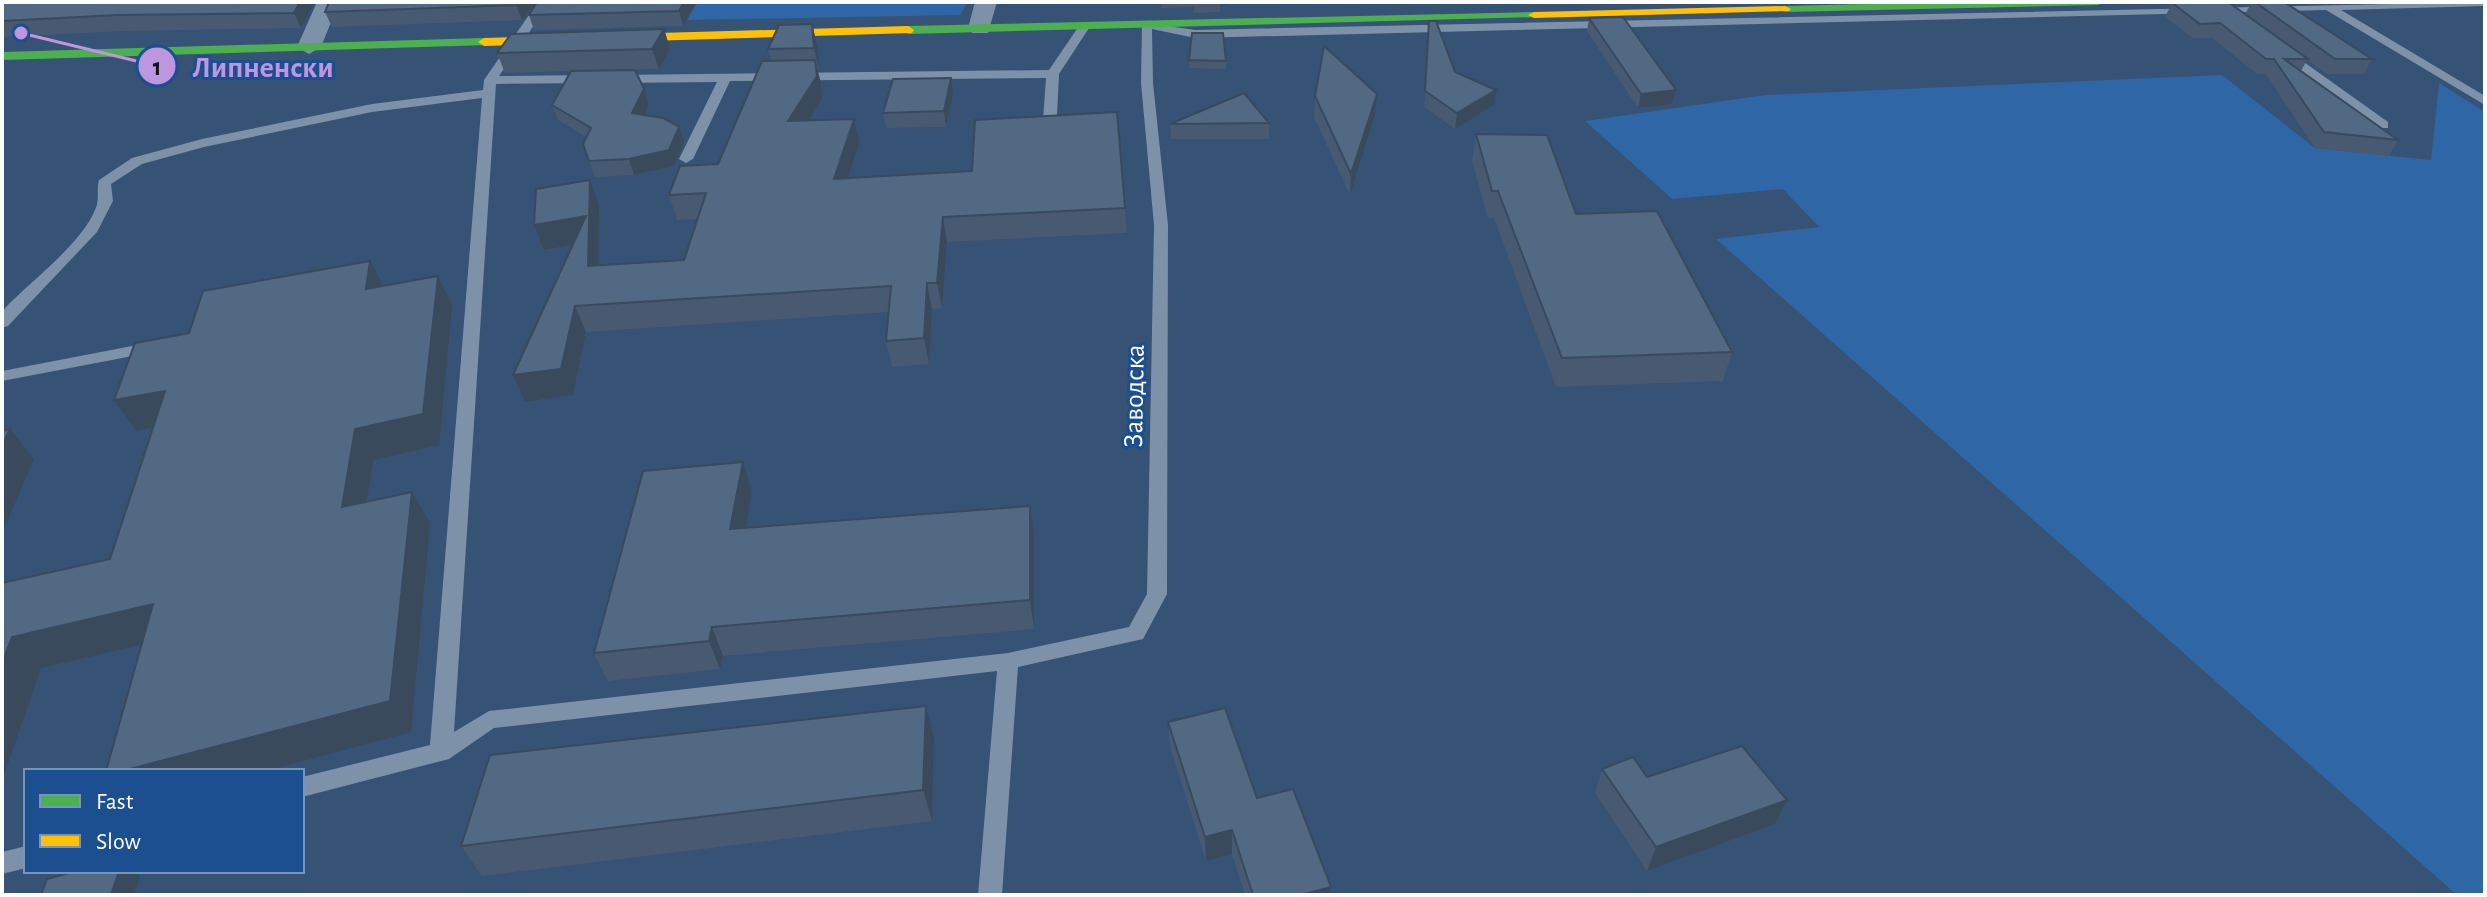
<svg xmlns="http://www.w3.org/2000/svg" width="2487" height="897" font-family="'Alegreya Sans',sans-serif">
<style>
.green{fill:#2f66a5}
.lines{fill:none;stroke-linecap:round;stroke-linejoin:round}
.lane{fill:#7d92a8;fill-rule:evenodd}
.street{fill:#7d92a8;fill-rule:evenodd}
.fast{fill:#4caf50;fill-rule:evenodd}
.slow{fill:#ffc107;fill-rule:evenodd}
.wall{fill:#475a72}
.shaded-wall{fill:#394a5c}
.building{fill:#526984;stroke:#394a5c;stroke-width:2}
.labels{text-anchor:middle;stroke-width:6;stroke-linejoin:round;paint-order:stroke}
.street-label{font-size:28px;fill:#fff;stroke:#1b4f8f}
.leader{fill:none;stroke:#bd96df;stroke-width:3}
.callout-dot{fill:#bd96df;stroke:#1b4f8f;stroke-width:3}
.mark-label{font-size:24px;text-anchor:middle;font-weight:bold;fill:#111}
.callout-label{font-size:30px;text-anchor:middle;font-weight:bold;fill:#bd96df;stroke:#1b4f8f;stroke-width:6;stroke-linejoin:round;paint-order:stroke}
</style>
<rect width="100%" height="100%" fill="#365274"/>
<g class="green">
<polygon points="697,2 968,2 960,15 687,20"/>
<polygon points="2222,75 2315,148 2431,160 2439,83 2485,112 2485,895 2457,895 1716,239 1819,227 1783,189 1672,199 1585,121 1765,95"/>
</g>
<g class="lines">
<g class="lane">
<path d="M538 2H550L499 76 591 75 597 79 591 83 496 84 454 732 489 711 1008 653 1129 627 1147 594 1154 225 1141 83 1142 22 1195 30 2485 2V6L2341 10 2485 96V105L2326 10 1195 38 1152 29 1153 83 1168 225 1167 594 1143 639 1018 667 1002 895H978L997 671 494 728 449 759 302 797V777L430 745 482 98 372 112 204 147 142 164 111 184 113 201 97 232 8 326 2 328V312L6 307C32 280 81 244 95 210 100 200 96 190 99 180L132 158 202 139 372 104 483 90 484 80Z"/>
<polygon points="1081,23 1091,25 1059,74 1056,134 1049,138 1042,134 1046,78 730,81 693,159 686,163 679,159 717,82 617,83 611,79 617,75 1049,70"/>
<polygon points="2279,50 2287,50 2388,122 2388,128 2378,128 2279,56"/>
<polygon points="153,342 159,343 161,347 159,351 2,381 2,371"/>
<polygon points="26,846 26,868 2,874 2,852"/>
</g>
<g class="street">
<polygon points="317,2 339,2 321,47 309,54 297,47"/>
<polygon points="975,2 997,2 988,33 972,33 968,28"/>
</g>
<g class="fast">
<polygon points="1944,2 2104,2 2098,5 1785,12 1779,9 1785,6"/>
<polygon points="1534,12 1540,15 1538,17 908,34 902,30 908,26"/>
<polygon points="484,38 488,39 488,45 2,60 2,52"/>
</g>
<g class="slow">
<polygon points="1785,6 1791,9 1789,11 1534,18 1528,15 1534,12"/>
<polygon points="908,26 914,30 912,33 484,46 478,42 484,38"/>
</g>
</g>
<g class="wall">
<polygon points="2,2 315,2 301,28 125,31 2,37"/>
<polygon points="536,2 522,20 332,27 325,12"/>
<polygon points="697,2 683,26 534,30 529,15"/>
<polygon points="1162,2 1220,2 1220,12 1194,13 1194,7 1162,8"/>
<polygon points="1568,2 1600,2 1568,3"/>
<polygon points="2145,2 2237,2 2228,2 2245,14 2252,2 2284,2 2372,59 2364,74 2327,74 2307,60 2301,71 2398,140 2389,156 2315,148 2266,74 2257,74 2212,38 2193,38 2165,17 2172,3 2147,4"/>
<polygon points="1589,18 1676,90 1672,104 1638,108 1587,31"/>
<polygon points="812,24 817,45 819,70 817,70 822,99 809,120 859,143 848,178 972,171 1117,112 1127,233 947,242 942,308 932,309 929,364 892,367 886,341 889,312 586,332 573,395 525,402 572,245 544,250 599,205 598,265 684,260 698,219 677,220 669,195 718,164 771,60 768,49"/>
<polygon points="664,29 670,49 659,69 618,70 644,89 649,104 644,115 684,142 674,166 634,175 595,177 583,144 586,137 558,120 552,105 570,71 505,73 497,53"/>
<polygon points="1428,35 1455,72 1494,105 1455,129 1424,107"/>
<polygon points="1189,60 1226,61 1226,69 1189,68"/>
<polygon points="953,93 946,127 886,128 883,113"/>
<polygon points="1377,94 1375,115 1350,195 1314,117 1315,96"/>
<polygon points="1269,123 1269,139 1171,139 1170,124"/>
<polygon points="1476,134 1576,214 1732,352 1723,381 1556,387 1494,218 1488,218 1472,161"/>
<polygon points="743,462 752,491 746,527 1034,534 1034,629 723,656 720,669 608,681 594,653"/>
<polygon points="926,706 934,737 932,821 482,876 461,846"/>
<polygon points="1168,722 1257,798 1330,895 1245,895 1232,854 1206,861 1170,747"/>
<polygon points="1602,769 1647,777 1787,800 1775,824 1647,871 1595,793"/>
</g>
<g class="shaded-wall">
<polygon points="300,2 315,2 301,28 294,13"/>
<polygon points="518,2 536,2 522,20 516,5"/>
<polygon points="684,2 697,2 683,26 679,11"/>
<polygon points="812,24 817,45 819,70 814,48"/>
<polygon points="664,29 670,49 659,69 652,49"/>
<polygon points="815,60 821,83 822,99 794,145 788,121"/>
<polygon points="951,78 953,93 946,127 944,111"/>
<polygon points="644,89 649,104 638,129 632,113"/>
<polygon points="1496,90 1494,105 1455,129 1457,113"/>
<polygon points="1676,90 1672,104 1638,108 1641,94"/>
<polygon points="1377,94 1375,115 1350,195 1351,174"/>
<polygon points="854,119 859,143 840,204 834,179"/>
<polygon points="679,127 684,142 674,166 634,175 629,159"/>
<polygon points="590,180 599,205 598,291 588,266 589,242 544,250 534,225"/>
<polygon points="943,217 947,242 942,308 937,283"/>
<polygon points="370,261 386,291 366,289"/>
<polygon points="438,276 452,305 439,445 373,460 361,539 342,507 355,429"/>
<polygon points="927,283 932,309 929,364 924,338"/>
<polygon points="575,306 586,332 573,395 525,402 513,375"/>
<polygon points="165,391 186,421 136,431 114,400"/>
<polygon points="10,429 34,459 2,533 2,446"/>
<polygon points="743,462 752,491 741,557 730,529"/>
<polygon points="412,492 430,523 411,732 266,771 122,771"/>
<polygon points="1030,506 1034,534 1034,629 1030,600"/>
<polygon points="153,604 178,636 41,668 2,781 2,664 12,637"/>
<polygon points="712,627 723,656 720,669 709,641"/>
<polygon points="926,706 934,737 932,821 923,790"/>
<polygon points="1787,800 1775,824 1647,871 1656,847"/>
<polygon points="1232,830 1232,854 1206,861 1205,837"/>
<polygon points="119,871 135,871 140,876 134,895 111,895"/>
<polygon points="1331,887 1330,895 1301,895"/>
</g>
<g class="building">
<polygon points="2,2 300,2 294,13 117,15 2,21"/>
<polygon points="329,2 518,2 516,5 325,12"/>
<polygon points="537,2 684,2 679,11 529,15"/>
<polygon points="2228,2 2308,59 2284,59 2398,140 2324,132 2274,59 2266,59 2220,23 2200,24 2172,3"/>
<polygon points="2255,2 2284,2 2372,59 2335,59"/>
<polygon points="1623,17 1676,90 1641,94 1589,18"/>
<polygon points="1429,21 1436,21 1455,72 1496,90 1457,113 1425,91"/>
<polygon points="812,24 814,48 768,49 779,25"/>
<polygon points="664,29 652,49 497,53 511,34"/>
<polygon points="1192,33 1223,33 1226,61 1189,60"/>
<polygon points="1324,46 1377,94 1351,174 1315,96"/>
<polygon points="815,60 817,76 788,121 854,119 834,179 972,171 975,120 1117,112 1125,208 943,217 937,283 927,283 924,338 886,341 891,286 575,306 561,369 513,375 586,216 534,225 536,189 590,180 588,266 684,260 706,193 669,195 680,166 718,164 762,61"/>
<polygon points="635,70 644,89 632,113 663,118 679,127 669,150 629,159 589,161 583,144 591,128 552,105 571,71"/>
<polygon points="951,78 944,111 883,113 893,79"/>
<polygon points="1244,93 1269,123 1170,124"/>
<polygon points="1476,134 1547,135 1576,214 1657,211 1732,352 1562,358 1498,191 1492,191"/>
<polygon points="370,261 366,289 438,276 423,414 355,429 342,507 412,492 390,701 122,771 106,771 153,604 12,637 2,664 2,583 110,559 165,391 114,400 135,343 189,333 203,291"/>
<polygon points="10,429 2,446 2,431"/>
<polygon points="743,462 730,529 1030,506 1030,600 712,627 709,641 594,653 643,471"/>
<polygon points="926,706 923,790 461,846 490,755"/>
<polygon points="1225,708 1257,798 1293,789 1331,887 1301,895 1253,895 1232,830 1205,837 1168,722"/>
<polygon points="1742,746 1787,800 1656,847 1602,769 1633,757 1647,777"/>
<polygon points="77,871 119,871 111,895 41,895 47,879"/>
</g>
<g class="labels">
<g class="street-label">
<text transform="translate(1133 396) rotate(-89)" y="10">Заводска</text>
</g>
</g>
<path class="leader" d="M21 33L157 66"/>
<g class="callout-dot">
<circle cx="21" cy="33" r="8"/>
<circle cx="157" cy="66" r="20"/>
</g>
<g class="mark-label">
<text x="157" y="75">1</text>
</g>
<g class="callout-label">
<text x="263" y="77">Липненски</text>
</g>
<rect width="2487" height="897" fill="none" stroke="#ffffff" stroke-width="8"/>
<rect x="24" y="769" width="280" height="104" fill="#1b4f8f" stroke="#7695bc" stroke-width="2"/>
<rect x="40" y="795" width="40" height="12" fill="#4caf50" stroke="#7695bc" stroke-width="2"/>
<text x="96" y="809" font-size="24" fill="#ffffff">Fast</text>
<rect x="40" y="835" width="40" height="12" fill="#ffc107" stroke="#7695bc" stroke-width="2"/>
<text x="96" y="849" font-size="24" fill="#ffffff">Slow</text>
</svg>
